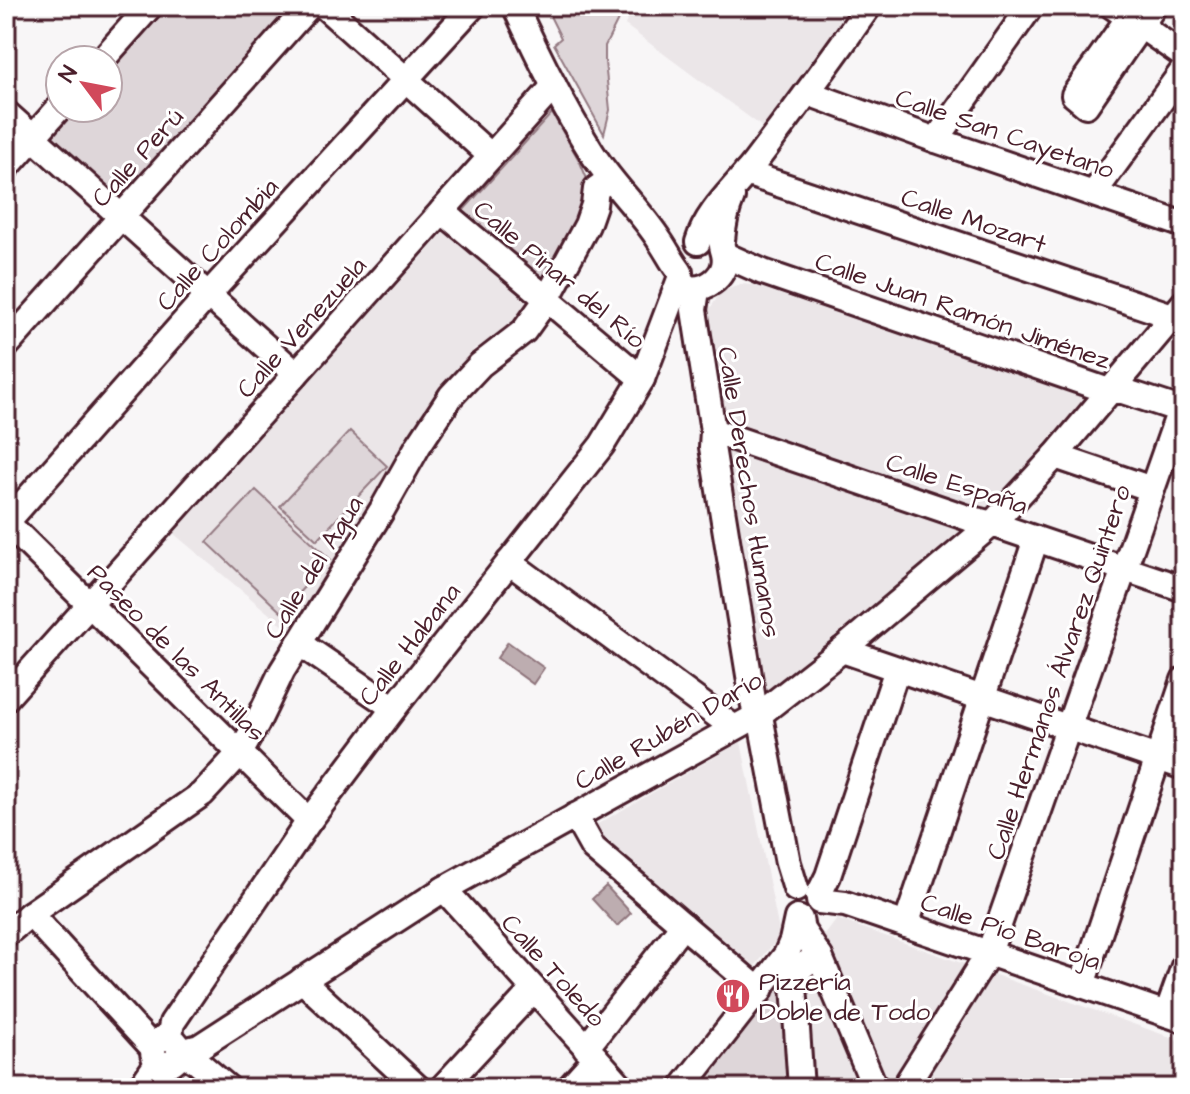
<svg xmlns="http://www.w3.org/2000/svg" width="1190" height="1094" font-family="'Architects Daughter',sans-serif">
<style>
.built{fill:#ebe6e8}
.green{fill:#ded6d9;stroke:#947a82;stroke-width:2}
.water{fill:#bdadb0;stroke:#8f747b;stroke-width:2}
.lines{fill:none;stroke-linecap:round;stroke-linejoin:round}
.minor-casing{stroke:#4a1f2b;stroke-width:30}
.minor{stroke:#fff;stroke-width:24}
.labels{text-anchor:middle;stroke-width:6;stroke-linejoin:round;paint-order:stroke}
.street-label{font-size:26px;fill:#4a1f2b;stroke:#fff}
.poi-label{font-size:26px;fill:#4a1f2b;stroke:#fff;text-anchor:start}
</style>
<rect width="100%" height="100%" fill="#f8f6f7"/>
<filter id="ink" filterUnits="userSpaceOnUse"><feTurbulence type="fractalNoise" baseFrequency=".0125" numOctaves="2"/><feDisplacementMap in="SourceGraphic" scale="16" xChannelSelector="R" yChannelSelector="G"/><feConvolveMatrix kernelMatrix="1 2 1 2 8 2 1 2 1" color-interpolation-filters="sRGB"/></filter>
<g filter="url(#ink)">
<g class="built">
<polygon points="634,6 852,6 797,87 765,129 625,25"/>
<polygon points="447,229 528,298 511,327 474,349 412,432 291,632 173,533"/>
<polygon points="741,284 753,285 1087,399 987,511 845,630 766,693 760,685 725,482 729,459 707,313 721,292"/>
<polygon points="741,742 780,936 755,966 604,839 596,825"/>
<polygon points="837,919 1184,1042 1184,1088 813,1088 808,991 825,935"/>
</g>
<g class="green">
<polygon points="161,6 298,6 119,202 45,134 69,108 108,108 108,65"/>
<polygon points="545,6 625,6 605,46 605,62 610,110 604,134 554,44 561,38"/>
<polygon points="552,113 580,162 592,191 548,286 461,213"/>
<polygon points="350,431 387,466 317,540 280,506"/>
<polygon points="256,490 330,559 281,612 207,542"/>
<polygon points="785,971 790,1088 706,1088 711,1081 704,1074"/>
</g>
<g class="water">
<polygon points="508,642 544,668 533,684 497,658"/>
<polygon points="606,886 631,913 617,926 592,899"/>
</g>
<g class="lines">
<g class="minor-casing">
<g id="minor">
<polyline points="324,6 491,156"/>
<path d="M515 6C537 54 561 103 589 148 609 182 639 208 660 241 667 251 672 262 680 272"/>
<polyline points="1112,6 1184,56"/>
<polyline points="1137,6 1074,95 1086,105 1154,6"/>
<polyline points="102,60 150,6"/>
<polyline points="808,93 936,140 1184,225"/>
<polyline points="6,113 296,374"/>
<polyline points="936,140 1031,6"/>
<polyline points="6,168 60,107"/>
<polyline points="746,173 1184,320"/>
<polyline points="1094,193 1184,69"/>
<polyline points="442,211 642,379"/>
<path d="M698 242C707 211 736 187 755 162 794 111 832 59 869 6"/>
<polyline points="725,255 763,272 1109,391 1123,391 1184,411"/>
<path d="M685 285 688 288C707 291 729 275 724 254 723 249 721 246 722 241 723 226 726 211 732 197"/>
<polyline points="697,290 694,310 713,431 712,447 754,706 760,714 761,721 788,863 796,889"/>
<polyline points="6,346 309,6"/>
<polyline points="713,431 968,518 992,524 1184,589"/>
<polyline points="1055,456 1152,489"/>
<polyline points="6,522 309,821"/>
<polyline points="6,523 208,295 473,6"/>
<polyline points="509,562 733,727"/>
<polyline points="299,643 394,708"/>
<polyline points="842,650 1184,767"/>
<polyline points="6,698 554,86"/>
<polyline points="575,816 593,848 760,991"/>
<polyline points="444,889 623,1088"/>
<polyline points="818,896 828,876 897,669"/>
<polyline points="819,901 845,904 1184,1020"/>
<polyline points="30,914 153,1048"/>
<polyline points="800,919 802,930 820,957 875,1088"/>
<polyline points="906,925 1036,539"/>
<polyline points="6,934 30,914 202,794 240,753 258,721 282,671 382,510 418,446 451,396 480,365 524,331 547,299 587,225 594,205 596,189 610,179"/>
<polyline points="302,980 418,1088"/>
<polyline points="1082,985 1184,680"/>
<polyline points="1167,1014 1184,966"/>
<circle cx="166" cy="1051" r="13"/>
<polyline points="169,1038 172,1023 309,821 394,708 602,445 642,379 680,279"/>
<polyline points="586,1048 683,925"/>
<polyline points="180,1052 199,1047 444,889 760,714 842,650 992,524 1055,456 1184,303"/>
<polyline points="180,1052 196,1061 228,1088"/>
<polyline points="140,1088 158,1062"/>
<polyline points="442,1088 534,989"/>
<polyline points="569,1088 596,1058"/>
<polyline points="682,1088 786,955 792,941 797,918"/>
<path d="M801 1088 794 985C797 969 804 962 820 957"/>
<polyline points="904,1088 989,953 1180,410"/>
</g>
</g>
<use href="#minor" class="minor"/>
</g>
</g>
<defs>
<g id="restaurant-disc" transform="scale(1.8)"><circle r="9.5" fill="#d1495b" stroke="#fff"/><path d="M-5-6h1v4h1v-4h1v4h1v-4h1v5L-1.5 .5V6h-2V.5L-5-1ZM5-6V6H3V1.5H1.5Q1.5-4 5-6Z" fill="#fff"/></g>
</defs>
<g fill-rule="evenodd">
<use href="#restaurant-disc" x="733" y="996"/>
</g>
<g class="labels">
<g class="street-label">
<text transform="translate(1005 133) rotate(19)" y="9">Calle San Cayetano</text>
<text transform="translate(137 157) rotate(-48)" y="9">Calle Perú</text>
<text transform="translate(974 220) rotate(19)" y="9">Calle Mozart</text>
<text transform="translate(217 244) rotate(-48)" y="9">Calle Colombia</text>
<text transform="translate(560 274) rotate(40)" y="9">Calle Pinar del Río</text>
<text transform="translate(963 310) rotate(19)" y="9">Calle Juan Ramón Jiménez</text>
<text transform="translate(301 327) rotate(-48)" y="9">Calle Venezuela</text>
<text transform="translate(957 483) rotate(18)" y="9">Calle España</text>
<text transform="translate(750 492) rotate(81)" y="9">Calle Derechos Humanos</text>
<text transform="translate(313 567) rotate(-58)" y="9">Calle del Agua</text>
<text transform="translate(409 644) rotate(-52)" y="9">Calle Habana</text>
<text transform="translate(177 652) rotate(45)" y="9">Paseo de las Antillas</text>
<text transform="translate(1058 672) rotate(-71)" y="9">Calle Hermanos Álvarez Quintero</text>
<text transform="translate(668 730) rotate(-30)" y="9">Calle Rubén Darío</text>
<text transform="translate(1011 931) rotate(19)" y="9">Calle Pío Baroja</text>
<text transform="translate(554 970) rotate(48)" y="9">Calle Toledo</text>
</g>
<g class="poi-label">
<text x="759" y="990">Pizzería<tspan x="759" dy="30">Doble de Todo</tspan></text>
</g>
</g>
<rect width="1190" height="1094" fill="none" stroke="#fff" stroke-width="32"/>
<rect x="16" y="16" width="1158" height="1062" fill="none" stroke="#4a1f2b" stroke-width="3" filter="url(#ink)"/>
<g transform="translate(84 84) rotate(302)"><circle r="38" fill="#ffffff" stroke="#b7a5aa" stroke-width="2"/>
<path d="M0-6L14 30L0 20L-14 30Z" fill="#d1495b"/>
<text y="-12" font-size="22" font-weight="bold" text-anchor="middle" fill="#4a1f2b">N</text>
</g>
</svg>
